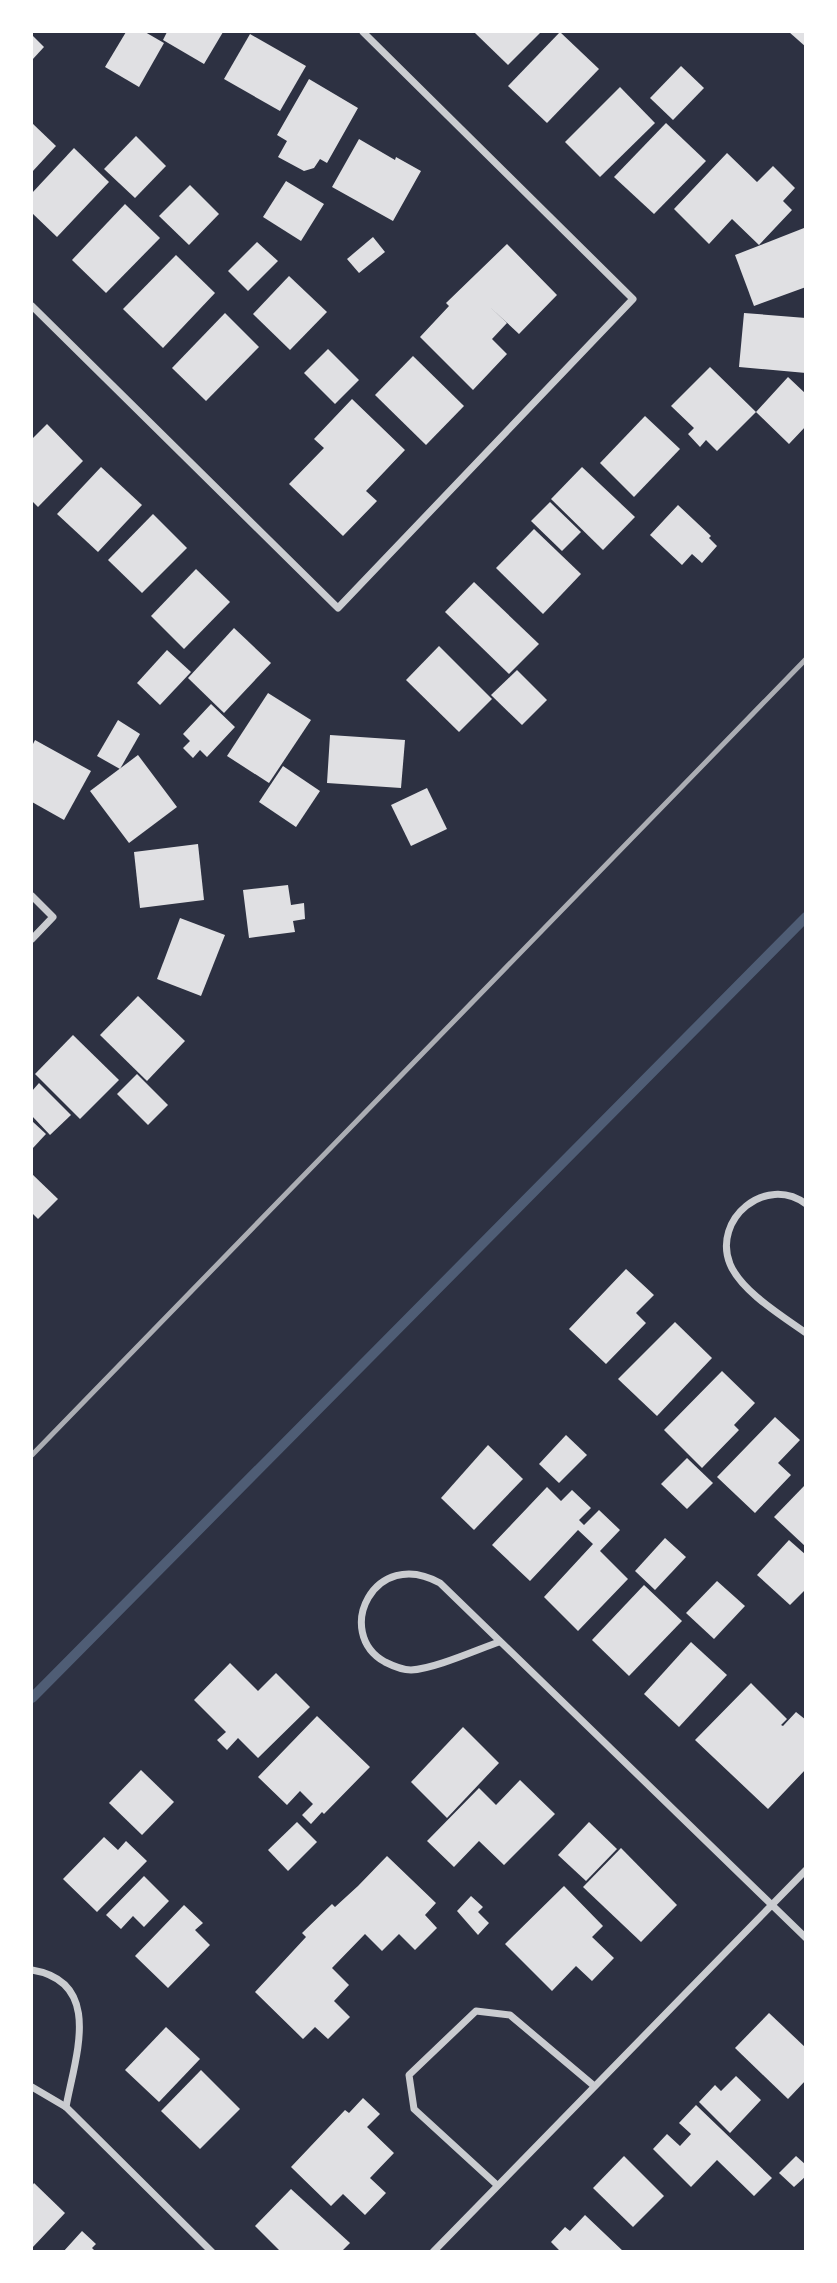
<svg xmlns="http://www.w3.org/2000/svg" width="837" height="2283" font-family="Montserrat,sans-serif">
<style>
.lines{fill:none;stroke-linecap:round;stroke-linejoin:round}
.stream{stroke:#4f5d75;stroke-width:10}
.building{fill:#e0e0e3}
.minor{stroke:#caccd0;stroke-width:7}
.rail{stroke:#abadb3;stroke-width:5}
</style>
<rect width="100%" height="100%" fill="#2d3142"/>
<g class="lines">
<polyline class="stream" points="32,1698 806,917"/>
</g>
<g class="building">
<polygon points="126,32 145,32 164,43 139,87 105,67"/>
<polygon points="167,32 223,32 204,64 163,40"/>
<polygon points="474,32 541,32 508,65"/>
<polygon points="560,32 599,69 547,123 508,86"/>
<polygon points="789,32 806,32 806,47"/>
<polygon points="250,34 306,66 280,111 224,79"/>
<polygon points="32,35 44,47 32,60"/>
<polygon points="681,66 704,88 673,120 650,98"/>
<polygon points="309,79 358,108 327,163 320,159 314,168 304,171 278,157 287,141 277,135"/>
<polygon points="620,87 655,123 600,177 565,142"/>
<polygon points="32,123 56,146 32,172"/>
<polygon points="666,123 706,161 654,214 614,177"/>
<polygon points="136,136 166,166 135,198 104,169"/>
<polygon points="359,139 395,160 396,157 421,171 393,221 332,187"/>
<polygon points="74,148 109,182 57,237 32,213 32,193"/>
<polygon points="727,153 757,182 773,166 795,188 783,201 792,210 759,245 732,219 709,244 674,209"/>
<polygon points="286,181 324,204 301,241 263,217"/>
<polygon points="190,185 219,214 189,245 159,216"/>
<polygon points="125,204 160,238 106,293 72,260"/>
<polygon points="804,228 806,287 754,306 735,255"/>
<polygon points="373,237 385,252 359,273 347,259"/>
<polygon points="257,242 278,261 248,291 228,271"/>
<polygon points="507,244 557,295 519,334 490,307 507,323 492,339 507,354 473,390 420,337 449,306 446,303"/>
<polygon points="176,255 215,293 163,348 123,309"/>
<polygon points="289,276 327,312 290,350 253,314"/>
<polygon points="225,313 259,347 206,401 172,368"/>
<polygon points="744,313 806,318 806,373 739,367"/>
<polygon points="328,349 359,380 335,404 304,373"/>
<polygon points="413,356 464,406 426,445 375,395"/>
<polygon points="710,367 756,412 788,377 806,394 806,426 789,444 756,412 717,451 706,440 700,447 688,434 694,428 671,406"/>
<polygon points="352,399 405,450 366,491 377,501 343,536 289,484 324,448 314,439"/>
<polygon points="645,416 680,449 634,497 600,463"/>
<polygon points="47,424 83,461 38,507 32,501 32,439"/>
<polygon points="101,467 142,505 98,552 57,514"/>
<polygon points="582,467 635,517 603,550 551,499"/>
<polygon points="550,502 581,532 562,551 531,521"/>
<polygon points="678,505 711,536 709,538 717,546 702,563 692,554 682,565 650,535"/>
<polygon points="153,514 187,548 142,593 108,560"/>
<polygon points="534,529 581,574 543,614 496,568"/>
<polygon points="196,569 230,602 184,649 151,616"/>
<polygon points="474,582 539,644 509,674 445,612"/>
<polygon points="234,628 271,663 224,713 188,678"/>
<polygon points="439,646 492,699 459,732 406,680"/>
<polygon points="167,650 191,672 160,705 137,683"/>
<polygon points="517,670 547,700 522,725 491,695"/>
<polygon points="268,693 311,720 269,783 227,756"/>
<polygon points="211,704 235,727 207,757 200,750 193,758 183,748 190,741 183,734"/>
<polygon points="118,720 140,734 120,769 97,756"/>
<polygon points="330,735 405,740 401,788 327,783"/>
<polygon points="35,740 91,771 64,820 32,802 32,746"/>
<polygon points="138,755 177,807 129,843 90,791"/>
<polygon points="283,766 320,791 296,827 259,802"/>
<polygon points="427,788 447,829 411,846 391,805"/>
<polygon points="198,844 204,900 140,908 134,852"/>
<polygon points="288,885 291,905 304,903 305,919 293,921 295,932 249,938 243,890"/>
<polygon points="180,918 225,935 201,996 157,979"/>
<polygon points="138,996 185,1041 147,1081 100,1035"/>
<polygon points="73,1035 119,1080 80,1119 35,1074"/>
<polygon points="137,1074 168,1105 148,1125 117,1094"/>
<polygon points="39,1083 71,1115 50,1135 32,1116 32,1091"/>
<polygon points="32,1121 46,1134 32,1149"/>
<polygon points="32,1174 58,1199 38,1219 32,1213"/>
<polygon points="626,1269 654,1295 636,1313 646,1323 606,1364 569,1329"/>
<polygon points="675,1322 712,1358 657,1416 618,1379"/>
<polygon points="722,1371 755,1403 734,1425 739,1430 702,1468 664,1430"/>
<polygon points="775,1417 800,1440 778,1463 791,1475 755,1513 717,1477"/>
<polygon points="566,1435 587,1455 559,1483 539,1464"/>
<polygon points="488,1445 523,1479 474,1530 441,1498"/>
<polygon points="687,1458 713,1483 687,1509 661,1484"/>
<polygon points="806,1484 806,1547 774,1517"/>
<polygon points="547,1487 561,1501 572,1490 591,1508 579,1520 584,1525 599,1510 620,1530 600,1551 628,1579 578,1631 544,1597 593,1544 578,1530 530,1581 492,1545"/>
<polygon points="665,1538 686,1557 655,1590 635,1571"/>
<polygon points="789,1540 806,1555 806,1589 790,1605 757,1575"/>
<polygon points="717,1581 745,1606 714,1639 686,1613"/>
<polygon points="644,1585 682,1621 629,1676 592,1640"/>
<polygon points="691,1642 727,1675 679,1727 644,1694"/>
<polygon points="230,1663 258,1691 276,1673 310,1707 258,1758 238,1738 227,1750 217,1740 226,1732 194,1700"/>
<polygon points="751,1683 787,1719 781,1725 783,1726 796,1712 806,1720 806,1769 768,1809 695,1740"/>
<polygon points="317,1716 370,1767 324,1814 322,1812 311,1824 302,1815 313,1804 300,1791 287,1805 258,1777"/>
<polygon points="463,1727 499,1763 447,1818 411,1782"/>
<polygon points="141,1770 174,1802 142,1835 109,1803"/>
<polygon points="520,1780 555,1814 504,1865 479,1841 454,1867 427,1841 479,1788 496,1805"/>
<polygon points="297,1822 317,1842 288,1871 268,1850"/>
<polygon points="589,1822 617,1849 586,1881 558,1855"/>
<polygon points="104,1837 118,1850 126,1841 147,1861 97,1912 63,1879"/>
<polygon points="621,1848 677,1905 641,1942 583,1887"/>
<polygon points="387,1856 436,1903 425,1915 437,1928 415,1950 399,1934 382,1951 365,1934 332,1968 349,1985 334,2001 350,2017 328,2039 315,2027 303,2039 255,1992 306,1937 302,1933 332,1904 335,1907 358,1886"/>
<polygon points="144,1876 169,1901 144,1927 133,1916 121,1929 106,1915"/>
<polygon points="564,1886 603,1926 592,1937 614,1958 592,1981 576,1966 552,1991 505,1944"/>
<polygon points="471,1896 483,1907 478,1912 489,1923 478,1935 457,1911"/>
<polygon points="184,1905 203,1923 195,1930 210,1945 168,1988 135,1956"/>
<polygon points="769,2013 806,2048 806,2080 788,2099 735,2048"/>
<polygon points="166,2027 200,2059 159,2102 125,2070"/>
<polygon points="201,2070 240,2109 200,2149 161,2111"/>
<polygon points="736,2076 761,2100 730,2133 699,2102 715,2085 721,2091"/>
<polygon points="363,2098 380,2114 367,2127 394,2153 370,2178 386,2193 365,2215 343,2194 331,2206 291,2167 345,2110 349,2113"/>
<polygon points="696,2105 772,2178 754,2196 717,2160 691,2187 653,2149 667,2134 680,2146 691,2134 679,2123"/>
<polygon points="624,2156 664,2196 633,2227 593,2188"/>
<polygon points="796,2156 806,2165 806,2176 794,2187 779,2173"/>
<polygon points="34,2183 65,2213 32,2248 32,2186"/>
<polygon points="291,2189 350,2243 341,2252 281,2252 255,2226"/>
<polygon points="585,2215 624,2252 561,2252 551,2242 565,2227 570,2231"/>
<polygon points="82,2231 96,2244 92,2248 96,2252 63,2252"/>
</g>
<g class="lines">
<g class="minor">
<polyline points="32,306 338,608 633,299 363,32"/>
<polyline points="32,896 53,917 32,939"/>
<path d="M806 1204C766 1174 712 1219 730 1264 741 1291 782 1316 806 1333"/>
<path d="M499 1642C476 1650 434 1669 411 1670 402 1670 393 1666 385 1662 333 1633 374 1546 440 1583L806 1938"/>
<path d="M32 1970C104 1982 75 2057 66 2107"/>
<polyline points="32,2087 66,2107 212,2252"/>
<polyline points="497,2185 414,2109 409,2075 476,2011 510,2015 593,2085"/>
<polyline points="433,2252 806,1870"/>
</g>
<polyline class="rail" points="32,1455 806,659"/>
</g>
<rect width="837" height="2283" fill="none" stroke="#ffffff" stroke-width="66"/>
</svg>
